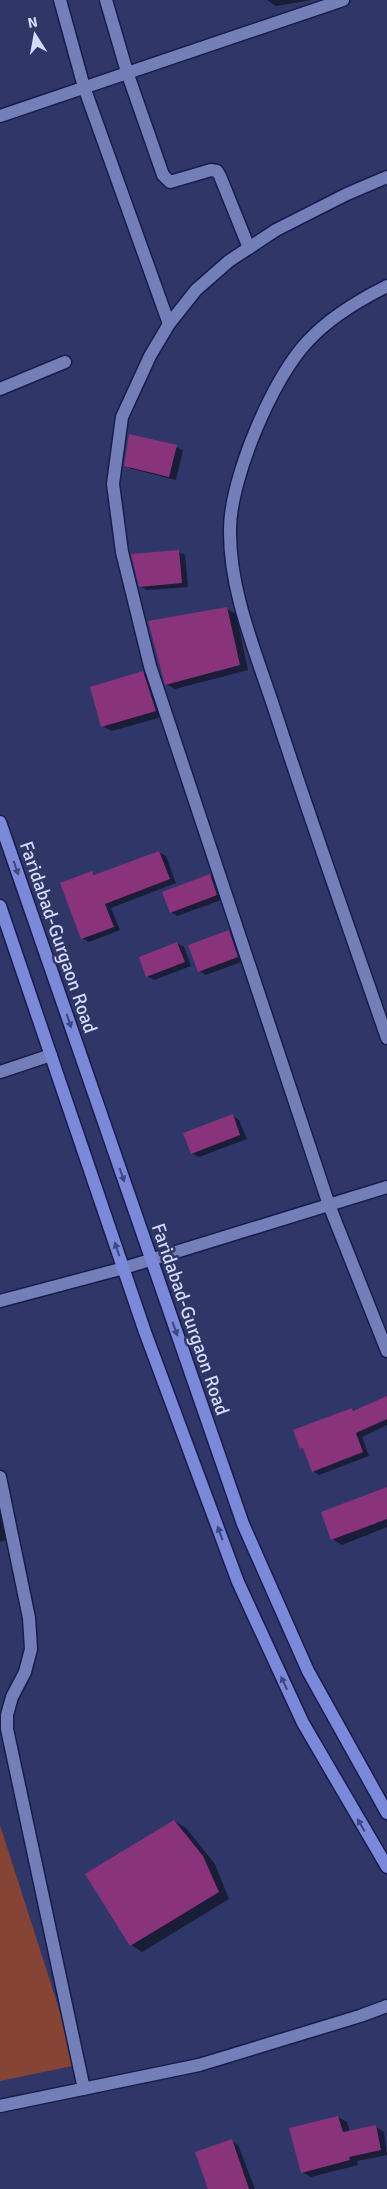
<svg xmlns="http://www.w3.org/2000/svg" width="387" height="2189" font-family="Signika,sans-serif">
<style>
.green{fill:#864434}
.shadow{fill:#0007}
.building{fill:#89337b}
.lines{fill:none;stroke-linecap:round;stroke-linejoin:round}
.minor-casing{stroke:#181c4c;stroke-width:15}
.major-casing{stroke:#181c4c;stroke-width:15}
.minor{stroke:#737fb8;stroke-width:12}
.major{stroke:#7a89d8;stroke-width:12}
.oneway{fill:#3e477f}
.labels{text-anchor:middle;stroke-width:5;stroke-linejoin:round;paint-order:stroke}
.street-label{font-size:19px;fill:#d4dbfb;stroke:#2f3769}
</style>
<rect width="100%" height="100%" fill="#2f3769"/>
<polygon class="green" points="0,1825 77,2065 0,2081"/>
<g class="shadow">
<polygon points="267,0 312,0 276,6"/>
<polygon points="176,447 183,450 176,480 132,469 125,465"/>
<polygon points="178,552 185,555 188,587 147,590 140,586"/>
<polygon points="227,609 236,614 248,670 175,689 166,684"/>
<polygon points="143,673 153,678 165,716 112,731 102,726"/>
<polygon points="159,852 166,856 176,883 111,908 120,930 89,942 82,938 92,872 97,876"/>
<polygon points="210,875 217,879 224,899 177,916 171,912"/>
<polygon points="229,931 236,935 244,961 206,975 199,971"/>
<polygon points="177,943 184,947 191,966 154,980 147,976"/>
<polygon points="233,1116 239,1120 247,1139 199,1157 192,1153"/>
<polygon points="387,1397 387,1425 362,1437 369,1456 319,1475 313,1471 305,1450 301,1448 352,1409 356,1411"/>
<polygon points="387,1488 387,1527 342,1545 332,1539"/>
<polygon points="0,1500 12,1538 0,1542"/>
<polygon points="174,1821 186,1828 215,1864 229,1899 142,1952 131,1945"/>
<polygon points="338,2117 347,2122 350,2132 375,2126 384,2132 387,2155 357,2161 358,2165 311,2177 302,2172"/>
<polygon points="232,2141 238,2145 255,2189 208,2189"/>
</g>
<g class="building">
<polygon points="129,434 177,445 169,477 124,466"/>
<polygon points="179,550 182,583 139,587 131,554"/>
<polygon points="227,607 240,665 165,685 148,621"/>
<polygon points="143,671 156,711 101,727 90,687"/>
<polygon points="159,851 170,879 105,904 114,927 81,939 60,883 92,871 94,875"/>
<polygon points="210,874 217,895 170,913 162,892"/>
<polygon points="229,930 238,957 198,972 188,945"/>
<polygon points="177,942 185,962 146,977 139,957"/>
<polygon points="233,1114 240,1135 191,1154 183,1133"/>
<polygon points="387,1396 387,1419 356,1433 363,1452 312,1472 303,1448 300,1449 293,1430 352,1408 353,1411"/>
<polygon points="387,1487 387,1519 331,1540 321,1512"/>
<polygon points="174,1820 203,1856 219,1892 130,1946 85,1874"/>
<polygon points="338,2116 343,2132 376,2125 381,2150 349,2157 350,2160 301,2173 289,2128"/>
<polygon points="232,2139 249,2189 208,2189 195,2152"/>
</g>
<g class="lines">
<g class="minor-casing">
<g id="minor">
<polyline points="60,0 84,87 169,324"/>
<polyline points="106,0 127,72 163,175 170,182 211,170 217,171 220,176 249,248"/>
<polyline points="0,116 343,0"/>
<polyline points="387,177 347,194 276,230 229,261 196,290 169,324 150,356 122,417 113,484 122,552 150,666 329,1205 387,1351"/>
<path d="M387 286C359 300 329 318 308 341 273 377 230 479 230 529 229 590 255 650 274 708 310 819 349 928 387 1038"/>
<polyline points="0,389 65,362"/>
<polyline points="0,1072 51,1055"/>
<polyline points="0,1301 124,1268 387,1187"/>
<polyline points="0,1477 29,1618 31,1649 25,1672 12,1697 7,1715 7,1729 84,2089"/>
<polyline points="0,2106 199,2065 360,2016 387,2006"/>
</g>
</g>
<g class="major-casing">
<g id="major">
<polyline points="0,822 243,1524 308,1671 387,1813"/>
<polyline points="0,906 145,1332 238,1582 303,1723 387,1867"/>
</g>
</g>
<use href="#minor" class="minor"/>
<use href="#major" class="major"/>
</g>
<defs><path id="oneway-solid" d="M-6-.8H1V-3.2L6.5 0L1 3.2V.8H-6Z" transform="scale(1.25)"/></defs>
<g class="oneway">
<use href="#oneway-solid" transform="translate(16 868) rotate(71)"/>
<use href="#oneway-solid" transform="translate(69 1021) rotate(71)"/>
<use href="#oneway-solid" transform="translate(122 1175) rotate(71)"/>
<use href="#oneway-solid" transform="translate(117 1249) rotate(-109)"/>
<use href="#oneway-solid" transform="translate(175 1329) rotate(70)"/>
<use href="#oneway-solid" transform="translate(220 1533) rotate(-110)"/>
<use href="#oneway-solid" transform="translate(284 1683) rotate(-115)"/>
<use href="#oneway-solid" transform="translate(361 1825) rotate(-120)"/>
</g>
<g class="labels">
<g class="street-label">
<text transform="translate(59 937) rotate(71)" y="7">Faridabad-Gurgaon Road</text>
<text transform="translate(191 1319) rotate(71)" y="7">Faridabad-Gurgaon Road</text>
</g>
</g>
<g transform="translate(35 35) rotate(349)" stroke="#2f3769" stroke-width="4" paint-order="stroke">
<path d="M0-4L9 19L0 12L-9 19Z" fill="#d4dbfb"/>
<text y="-8" font-size="14" font-weight="bold" text-anchor="middle" fill="#d4dbfb">N</text>
</g>
</svg>
